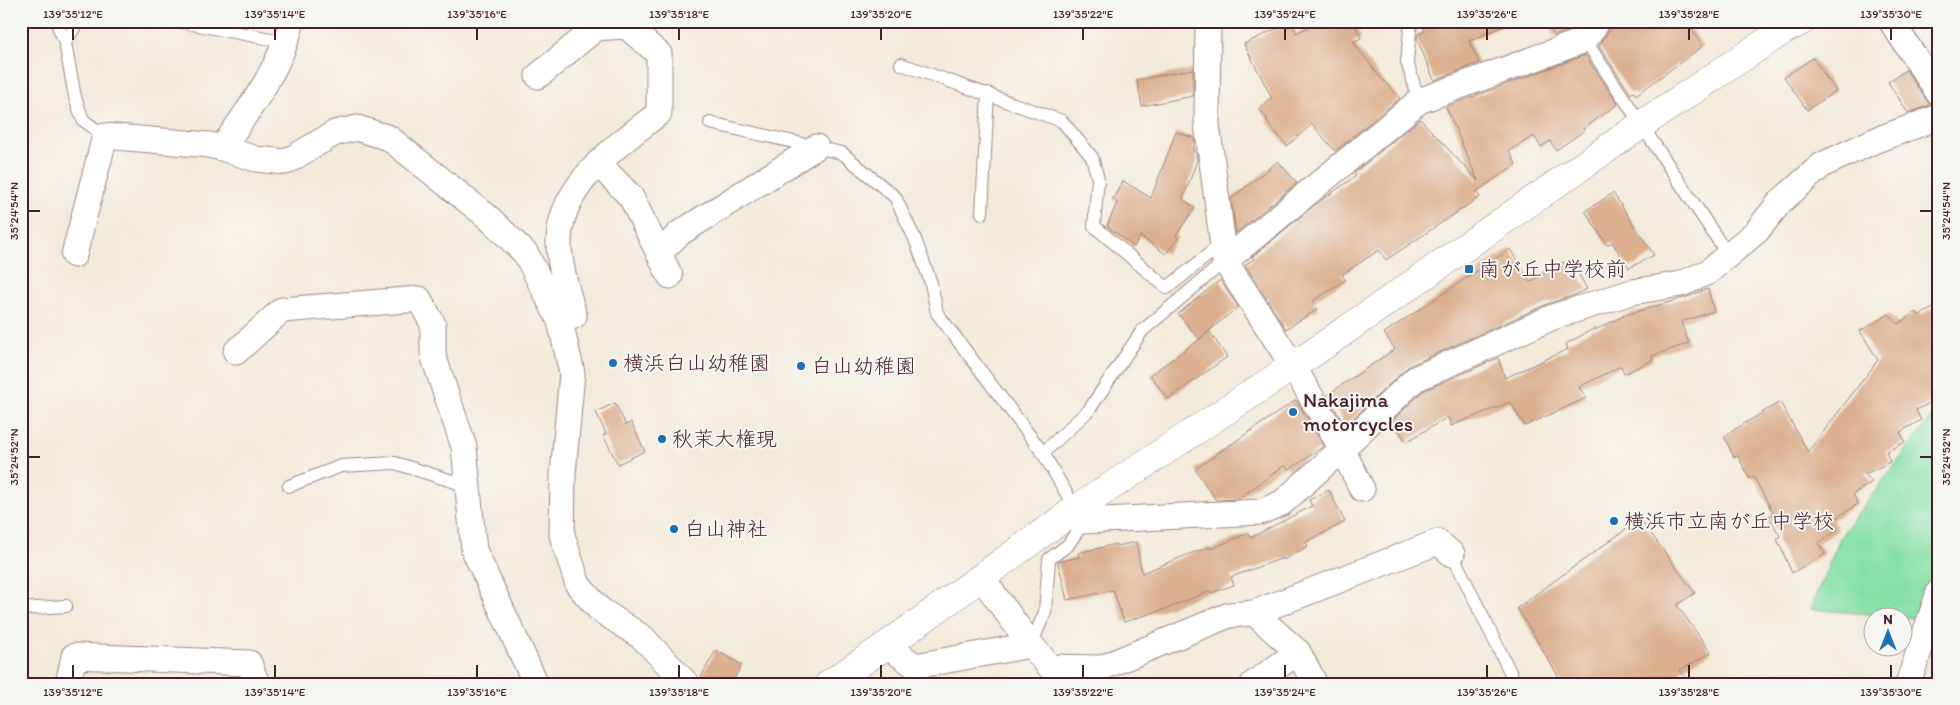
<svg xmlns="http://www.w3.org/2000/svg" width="1960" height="705" font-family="Itim,'Klee One',sans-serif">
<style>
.park{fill:#85e0a6;stroke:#688068}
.building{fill:#dcb08f}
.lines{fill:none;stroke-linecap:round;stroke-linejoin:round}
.lane-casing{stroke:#9e8582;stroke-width:14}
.street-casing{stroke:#9e8582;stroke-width:27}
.secondary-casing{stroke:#9e8582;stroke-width:29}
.lane{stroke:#fff;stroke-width:12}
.street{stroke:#fff;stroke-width:25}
.secondary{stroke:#fff;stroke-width:28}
.ticks{fill:none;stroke:#4a1f2b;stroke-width:2}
.poi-dot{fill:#1f6fb2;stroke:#f6f6f2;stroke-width:2}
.labels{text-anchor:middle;stroke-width:4;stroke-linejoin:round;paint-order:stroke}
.poi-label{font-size:21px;fill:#4a1f2b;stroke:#f6f6f2;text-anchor:start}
.neatline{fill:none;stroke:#4a1f2b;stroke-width:2}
.ticks-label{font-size:12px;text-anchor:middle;fill:#4a1f2b}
</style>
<rect width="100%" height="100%" fill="#f6f6f2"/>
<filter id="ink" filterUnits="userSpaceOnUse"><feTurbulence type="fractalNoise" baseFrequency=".02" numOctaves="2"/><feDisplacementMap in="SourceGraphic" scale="10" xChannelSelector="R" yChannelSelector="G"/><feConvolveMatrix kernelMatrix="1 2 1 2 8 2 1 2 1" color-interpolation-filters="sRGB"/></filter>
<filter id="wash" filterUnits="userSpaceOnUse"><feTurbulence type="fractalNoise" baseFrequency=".0096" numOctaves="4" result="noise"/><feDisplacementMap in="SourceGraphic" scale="20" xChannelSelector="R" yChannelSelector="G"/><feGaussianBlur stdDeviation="1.12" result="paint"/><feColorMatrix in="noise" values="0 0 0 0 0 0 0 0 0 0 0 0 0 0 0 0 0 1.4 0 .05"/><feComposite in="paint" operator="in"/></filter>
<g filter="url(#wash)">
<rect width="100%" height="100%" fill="#f3ebda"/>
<polygon class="park" points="1939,407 1939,569 1923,592 1914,618 1810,609 1841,536"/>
<g id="blocks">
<g class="building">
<polygon points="1322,21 1354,21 1361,38 1353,42 1380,77 1400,98 1335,151 1312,124 1287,146 1266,121 1268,120 1259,109 1272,98 1244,44 1284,25 1286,28 1293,25 1296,33"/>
<polygon points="1421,21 1515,21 1469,41 1479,63 1434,80 1417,39 1418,34 1425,31"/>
<polygon points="1547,21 1580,21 1576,28 1554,36"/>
<polygon points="1612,21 1686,21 1703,46 1636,95 1633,92 1631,94 1599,46 1610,29"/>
<polygon points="1585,55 1618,104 1583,129 1584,131 1556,150 1550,141 1541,147 1534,136 1509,151 1516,164 1476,192 1480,197 1386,260 1379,250 1342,275 1346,280 1313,301 1318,309 1286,329 1245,265 1254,259 1252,257 1316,204 1356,176 1354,173 1420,119 1478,181 1446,107"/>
<polygon points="1813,58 1836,91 1807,110 1784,77"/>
<polygon points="1193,69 1193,96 1142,106 1137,80"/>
<polygon points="1906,70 1930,105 1908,113 1888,82"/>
<polygon points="1176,132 1194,138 1195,143 1193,150 1196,152 1197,161 1183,199 1195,208 1176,235 1178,238 1166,254 1140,236 1134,247 1107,226 1117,203 1113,199 1123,181 1151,198"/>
<polygon points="1278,161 1297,183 1236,233 1231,199"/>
<polygon points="1613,193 1654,255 1629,268 1612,242 1607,245 1585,211"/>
<polygon points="1510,249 1530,282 1563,262 1566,265 1572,262 1587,289 1575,295 1547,304 1409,366 1345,426 1327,395 1395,349 1384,333"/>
<polygon points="1220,280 1238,307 1199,339 1178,314"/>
<polygon points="1708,289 1714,311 1681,322 1689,343 1652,356 1653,360 1624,374 1621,366 1579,387 1586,398 1525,426 1510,402 1451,426 1448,417 1406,442 1393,420 1423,391 1498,358 1505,378 1568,349 1566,344 1595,328 1595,330 1625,315 1687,297"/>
<polygon points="1939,305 1939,398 1916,410 1921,420 1900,432 1905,442 1886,452 1890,462 1865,474 1872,482 1853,494 1858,504 1833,520 1838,530 1818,543 1825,554 1792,573 1777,539 1780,536 1769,517 1773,513 1754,477 1749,478 1738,456 1734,457 1724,436 1780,402 1808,452 1878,360 1860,331 1889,314 1898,324 1915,312 1920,315"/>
<polygon points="1210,332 1227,357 1168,399 1150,375"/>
<polygon points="1296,400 1324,446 1289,470 1285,465 1238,499 1216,500 1195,469"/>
<polygon points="615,403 626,425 631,422 645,451 618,464 603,435 606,434 596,412"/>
<polygon points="1329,490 1345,522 1306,542 1308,546 1283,560 1283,558 1231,577 1234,585 1211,593 1210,591 1168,608 1124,622 1113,590 1067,600 1058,562 1079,557 1078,553 1116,544 1117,546 1136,542 1142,573 1192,553 1210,547 1211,549 1248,533 1250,538 1312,506 1309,500"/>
<polygon points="1640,519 1695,593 1677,605 1711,653 1680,670 1690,684 1563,684 1517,608"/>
<polygon points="716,650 742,665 731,684 701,684 700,679"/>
</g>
</g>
</g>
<g filter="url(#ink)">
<use href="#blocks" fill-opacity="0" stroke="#9e8582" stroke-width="1"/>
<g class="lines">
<g class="lane-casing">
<g id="lane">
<polyline points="56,21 65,43 75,97 83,120 105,136"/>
<polyline points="177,21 286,42"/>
<polyline points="1411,21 1407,62 1419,101"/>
<polyline points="1585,40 1728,255"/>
<polyline points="65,43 78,21"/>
<polyline points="901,64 1062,121 1092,157 1098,179 1094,226 1167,288 1223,243"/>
<polyline points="710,123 842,153 895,197 915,239 931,283 937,313 1043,453 1076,510"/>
<polyline points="982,213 988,93"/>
<polyline points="1043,453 1089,410 1142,331 1225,261"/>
<polyline points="289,486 341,466 395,463 468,486"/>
<polyline points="1452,554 1515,682"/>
<polyline points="21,609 66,606"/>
<polyline points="1031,645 1045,612 1049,559 1068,545 1084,521"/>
</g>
</g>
<g class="street-casing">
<g id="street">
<polyline points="1208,21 1207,124 1225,261 1293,366 1342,449 1362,489"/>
<polyline points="1891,21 1939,94"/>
<path d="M538 76 596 28 626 26 659 54V113C614 148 550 191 560 256 562 276 569 296 574 316L560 321"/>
<path d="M222 148C250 108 280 69 292 21"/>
<polyline points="598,163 631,197 670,276"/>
<polyline points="659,253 680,233 816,147"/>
<polyline points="74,255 105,136 209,145 222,148 256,159 286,162 335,133 357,128 389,138 489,218 526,254 560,321 572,373 563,474 562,535 578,585 599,609 643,638 687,684"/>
<polyline points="1225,261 1419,101 1585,40 1598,21"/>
<polyline points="236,352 282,310 419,299 433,324 433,355 464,447 474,550 536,684"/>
<polyline points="1069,514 1084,521 1260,512 1282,503 1342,449 1415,379 1553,317 1632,292 1681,284 1708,272 1757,231 1780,202 1822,165 1876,140 1939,117"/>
<polyline points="981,577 1031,645 1050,667 1101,668 1229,615 1254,613 1298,652 1315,684"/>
<polyline points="1254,613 1438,542 1452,554"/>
<polyline points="887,645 915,666 1031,645"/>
<polyline points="68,684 74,656 249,663 257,684"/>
<polyline points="1253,684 1298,652"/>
<polyline points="1908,684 1939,592"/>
</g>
</g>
<g class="secondary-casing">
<polyline id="secondary" points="829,684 887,645 1069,514 1307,357 1641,125 1784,30 1802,21"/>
</g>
<use href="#lane" class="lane"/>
<use href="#street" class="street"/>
<use href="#secondary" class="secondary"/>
</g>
</g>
<path class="ticks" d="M73 28V40M275 28V40M477 28V40M679 28V40M881 28V40M1083 28V40M1285 28V40M1487 28V40M1689 28V40M1891 28V40M28 211H40M1920 211H1932M28 457H40M1920 457H1932M73 665V678M275 665V678M477 665V678M679 665V678M881 665V678M1083 665V678M1285 665V678M1487 665V678M1689 665V678M1891 665V678"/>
<g class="poi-dot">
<rect x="1464" y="264" width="10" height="10" rx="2.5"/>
<circle cx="613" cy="363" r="5"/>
<circle cx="801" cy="366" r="5"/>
<circle cx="1293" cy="412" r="5"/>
<circle cx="662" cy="439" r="5"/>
<circle cx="1614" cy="521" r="5"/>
<circle cx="674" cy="529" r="5"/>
</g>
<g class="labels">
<g class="poi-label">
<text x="1479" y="276">南が丘中学校前</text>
<text x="623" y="370">横浜白山幼稚園</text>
<text x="811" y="373">白山幼稚園</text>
<text x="1303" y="407">Nakajima<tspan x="1303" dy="24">motorcycles</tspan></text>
<text x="672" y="446">秋茉大権現</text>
<text x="1624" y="528">横浜市立南が丘中学校</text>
<text x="684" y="536">白山神社</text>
</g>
</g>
<rect width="1960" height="705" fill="none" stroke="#f6f6f2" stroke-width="55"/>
<g transform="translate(1888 632)"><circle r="24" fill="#f6f6f2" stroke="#b1a0a2"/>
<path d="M0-4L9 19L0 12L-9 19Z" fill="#1f6fb2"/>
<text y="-8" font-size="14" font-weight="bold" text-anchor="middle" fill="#4a1f2b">N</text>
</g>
<rect x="28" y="28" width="1904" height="650" class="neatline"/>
<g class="ticks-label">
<text x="73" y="18">139°35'12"E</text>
<text x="275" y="18">139°35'14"E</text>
<text x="477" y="18">139°35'16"E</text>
<text x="679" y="18">139°35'18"E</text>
<text x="881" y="18">139°35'20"E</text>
<text x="1083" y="18">139°35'22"E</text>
<text x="1285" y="18">139°35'24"E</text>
<text x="1487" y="18">139°35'26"E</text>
<text x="1689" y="18">139°35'28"E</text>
<text x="1891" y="18">139°35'30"E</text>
<text transform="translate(14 211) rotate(-90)" y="4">35°24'54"N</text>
<text transform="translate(1946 211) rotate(-90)" y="4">35°24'54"N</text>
<text transform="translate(14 457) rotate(-90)" y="4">35°24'52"N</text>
<text transform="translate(1946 457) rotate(-90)" y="4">35°24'52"N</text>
<text x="73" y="696">139°35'12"E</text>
<text x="275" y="696">139°35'14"E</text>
<text x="477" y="696">139°35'16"E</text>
<text x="679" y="696">139°35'18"E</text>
<text x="881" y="696">139°35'20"E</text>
<text x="1083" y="696">139°35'22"E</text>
<text x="1285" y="696">139°35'24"E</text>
<text x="1487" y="696">139°35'26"E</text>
<text x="1689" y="696">139°35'28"E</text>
<text x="1891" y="696">139°35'30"E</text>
</g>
</svg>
